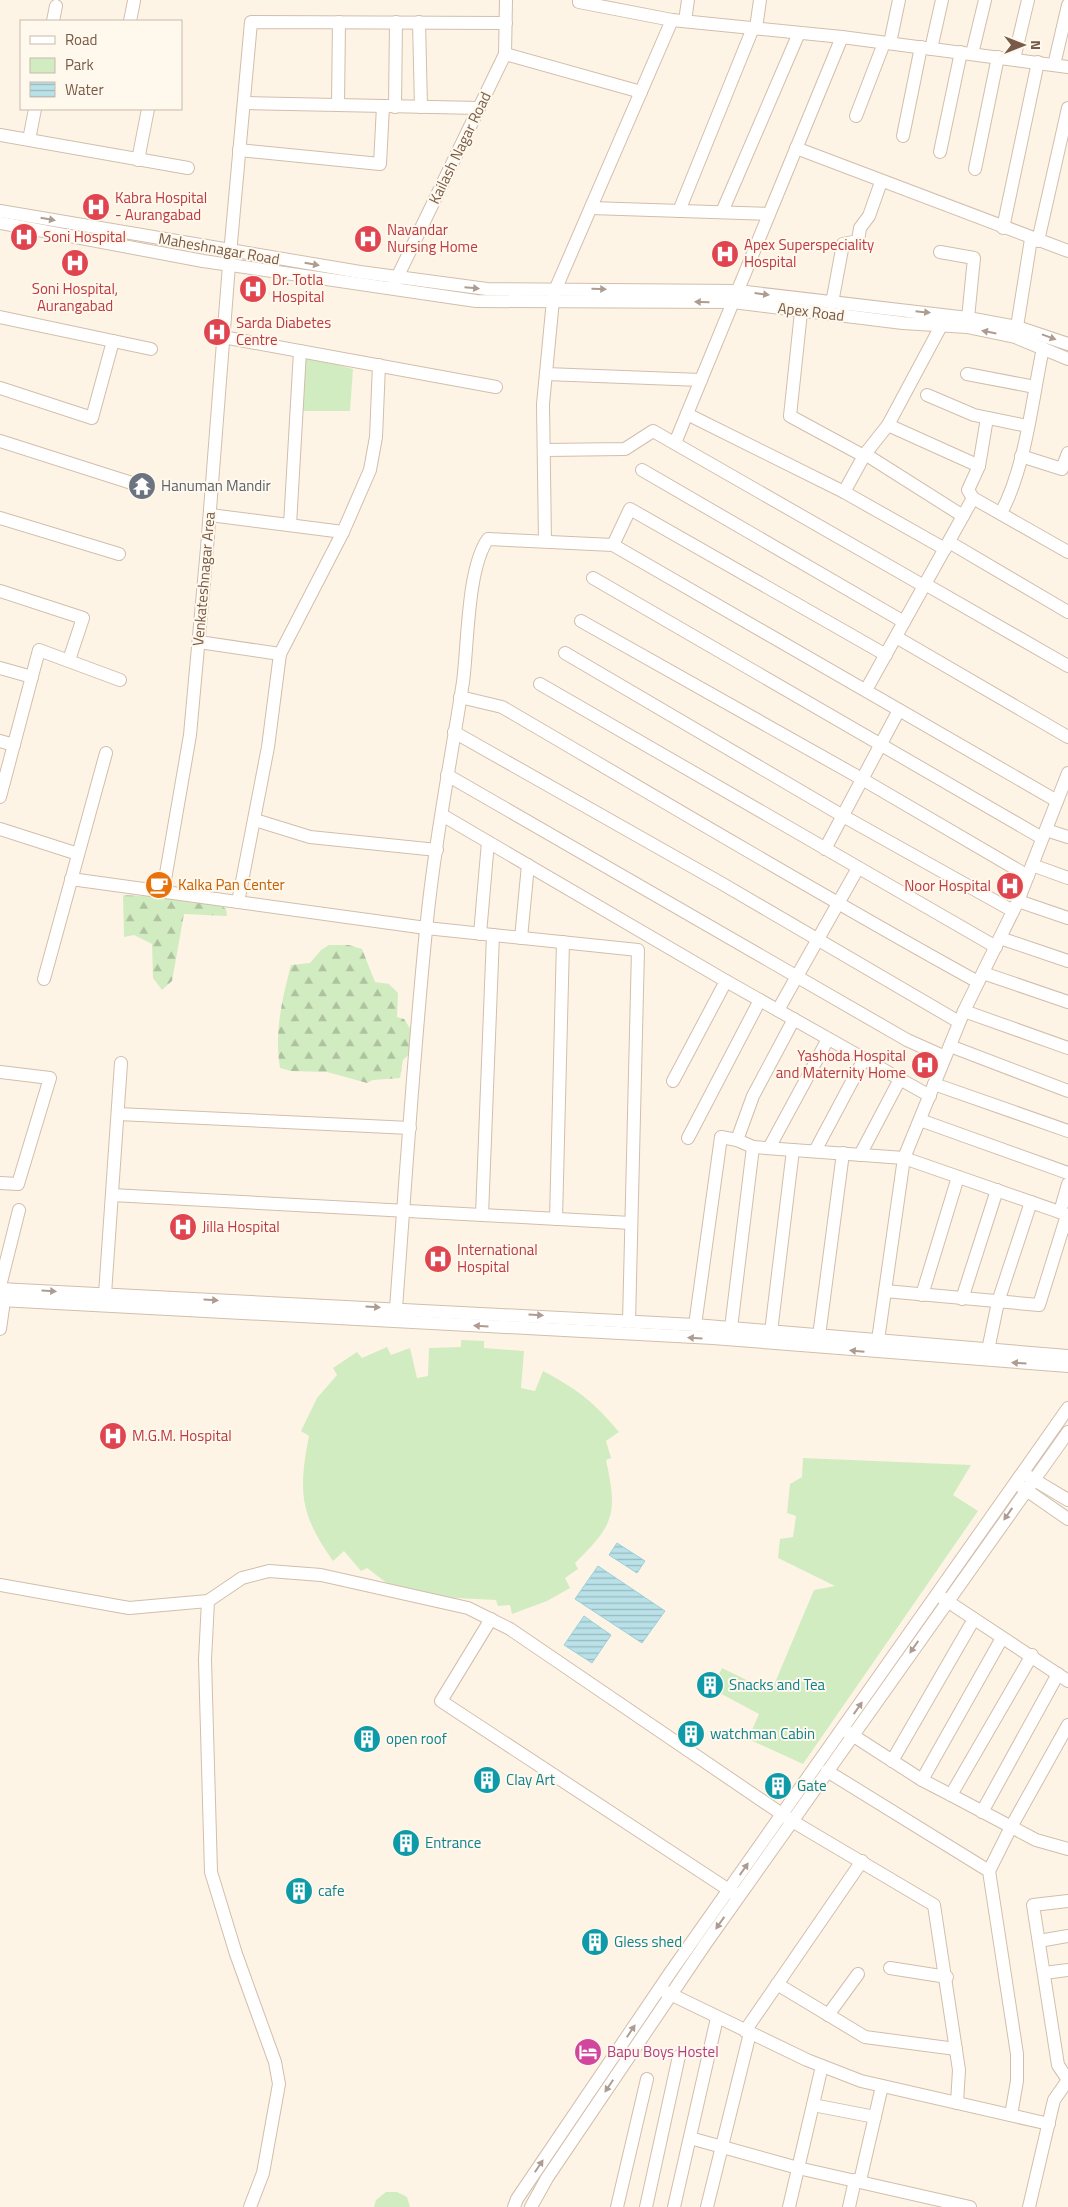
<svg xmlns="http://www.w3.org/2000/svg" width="1068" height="2207" font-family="'Titillium Web',sans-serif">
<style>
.green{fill:#d2ecc2}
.forest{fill:url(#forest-firs)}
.water{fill:url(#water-rules);stroke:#9dd0db}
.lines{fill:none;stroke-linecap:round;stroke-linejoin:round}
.minor-casing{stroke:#d2beac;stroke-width:14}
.minor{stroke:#fff;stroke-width:12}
.oneway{fill:#ae9c91}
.labels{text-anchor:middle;stroke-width:4;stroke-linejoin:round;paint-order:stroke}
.street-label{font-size:15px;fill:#785a48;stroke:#fff8ec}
.health-label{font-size:15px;fill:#be3a42;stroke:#fff8ec;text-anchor:start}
.worship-label{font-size:15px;fill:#5b616d;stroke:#fff8ec;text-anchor:start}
.food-label{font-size:15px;fill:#c56008;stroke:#fff8ec;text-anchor:start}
.culture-label{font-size:15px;fill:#0d838f;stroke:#fff8ec;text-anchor:start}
.hotel-label{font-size:15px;fill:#b23c85;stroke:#fff8ec;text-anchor:start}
</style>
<defs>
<pattern id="forest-firs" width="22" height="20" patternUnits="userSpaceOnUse" patternTransform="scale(1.25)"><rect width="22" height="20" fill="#d2ecc2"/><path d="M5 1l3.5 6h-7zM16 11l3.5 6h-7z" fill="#afc2a0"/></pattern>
<pattern id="water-rules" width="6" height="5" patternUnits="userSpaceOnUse" patternTransform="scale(1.25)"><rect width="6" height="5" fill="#b8e1e8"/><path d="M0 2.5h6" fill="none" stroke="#9ab9be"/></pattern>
</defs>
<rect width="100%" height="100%" fill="#fef4e5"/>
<g class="green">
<polygon points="305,356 353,369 350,411 302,411"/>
<path d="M461 1340 484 1341V1348L524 1351 521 1388 535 1391 543 1371C577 1389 594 1402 619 1432L606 1441 611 1458 606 1460C618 1514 614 1525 575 1563L578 1569 565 1578 570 1588 547 1601 512 1614 510 1605 498 1606 496 1600 437 1597 388 1584 367 1568 361 1571 344 1551 333 1561C300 1514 298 1492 309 1436L301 1431 317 1398 337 1375 333 1368 357 1352 362 1358 387 1347 391 1355 410 1348 417 1378 428 1376 429 1348 461 1347Z"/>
<polygon points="803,1458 971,1465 953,1495 978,1511 803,1764 748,1739 759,1714 712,1689 722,1668 771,1692 814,1590 835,1586 778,1558 780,1539 793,1537 796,1516 787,1513 790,1484 802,1477"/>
<polygon points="386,2192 397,2192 407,2197 410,2207 374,2207 376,2200"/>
</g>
<g class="forest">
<polygon points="123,895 183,898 192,903 217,903 226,909 227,916 184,914 172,981 162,990 153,978 152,944 134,935 124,937"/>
<path d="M329 945H349L362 949 375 982 389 984 398 993 397 1017 404 1019 415 1036 413 1051 403 1060 400 1078 373 1080 367 1083 327 1072 291 1071 280 1068C274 1033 282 999 291 965L310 963 321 950Z"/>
</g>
<g class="water">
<polygon points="617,1543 645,1561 637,1573 609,1555"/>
<polygon points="598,1566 665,1611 642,1643 575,1599"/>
<polygon points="584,1616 611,1635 592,1663 564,1645"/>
</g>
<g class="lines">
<g class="minor-casing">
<g id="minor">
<polyline points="579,0 579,2 672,20 842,37 1068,67"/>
<polyline points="53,21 56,6"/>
<polyline points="130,21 134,1"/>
<polyline points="685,21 688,0"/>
<polyline points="419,22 421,107"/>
<polyline points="756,28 760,0"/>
<polyline points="890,43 899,0"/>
<polyline points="931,49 942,0"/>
<polyline points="505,54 641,92"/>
<polyline points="972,54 985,0"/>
<polyline points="1014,59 1028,0"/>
<polyline points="1054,65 1068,5"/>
<polyline points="244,103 479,108"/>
<polyline points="338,105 339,22"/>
<polyline points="395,107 396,22"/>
<polyline points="856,116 884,43"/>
<polyline points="0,135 188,168"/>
<polyline points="903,136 921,47"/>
<polyline points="29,140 35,109"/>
<polyline points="796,148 1068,251"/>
<polyline points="239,150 380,164 383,106"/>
<polyline points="940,152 961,52"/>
<polyline points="138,160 148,109"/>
<polyline points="975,169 998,57"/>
<polyline points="591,208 769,214"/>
<polyline points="0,211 360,272 487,289 737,291 968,318 1017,327 1068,344"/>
<polyline points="679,211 753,28"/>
<polyline points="722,212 799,33"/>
<polyline points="0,223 203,261 476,301 733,302 903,323 967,327 1015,337 1068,359"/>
<polyline points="1003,228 1038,62"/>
<polyline points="1038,241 1068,108"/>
<polyline points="940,252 974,258 968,318"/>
<polyline points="394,284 505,54 506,0"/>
<polyline points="832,303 843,244 858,241 860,228 869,216 881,182"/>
<polyline points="801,312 790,416 862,455 865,454 963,516"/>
<polyline points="0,317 151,349"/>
<polyline points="1016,333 1031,239"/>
<polyline points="223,337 496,387"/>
<polyline points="546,374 701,380"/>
<polyline points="967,374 1035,387"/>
<polyline points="0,388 92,418 113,341"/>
<polyline points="927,395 974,415 1027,426"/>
<polyline points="687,414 844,492 945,549"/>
<polyline points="987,418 979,466 968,490 973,498 1068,552"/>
<polyline points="888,425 979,466"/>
<polyline points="0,441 138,485"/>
<polyline points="675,443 842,37"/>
<polyline points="544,450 625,449 653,431 924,586"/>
<polyline points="1021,456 1062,469 1068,453"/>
<polyline points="642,470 904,622"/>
<polyline points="844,492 865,454 888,425 941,326"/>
<path d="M1001 513C1026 466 1032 400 1043 348"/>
<polyline points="210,515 343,532"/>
<polyline points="0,518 119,554"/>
<polyline points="290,525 300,351"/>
<polyline points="545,541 543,404 553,300 556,288 672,20"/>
<polyline points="949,542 1068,612"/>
<polyline points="613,545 630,509 886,655"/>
<polyline points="593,578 1042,838"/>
<polyline points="925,584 1068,666"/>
<polyline points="0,591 83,618 69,660"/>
<polyline points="581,621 862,779 1028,876"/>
<polyline points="896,637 1068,737"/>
<polyline points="199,642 280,654 268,747 238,902"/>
<polyline points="565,653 843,816 1013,911"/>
<polyline points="280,654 343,532 370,470 376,437 379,365"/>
<polyline points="0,668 32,677"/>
<polyline points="540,684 996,947"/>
<polyline points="866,690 973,498"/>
<path d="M460 697 502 707C660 799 818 894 978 982"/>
<polyline points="454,732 721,883 959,1022"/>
<polyline points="0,741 14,745"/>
<polyline points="447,775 907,1040 945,1057"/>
<polyline points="0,797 39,650 120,680"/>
<polyline points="442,815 726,981 930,1096"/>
<polyline points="255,820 310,837 437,850"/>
<polyline points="0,829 78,854"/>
<polyline points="1046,830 1068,837"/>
<polyline points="825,849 899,710"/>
<polyline points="1032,865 1068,878"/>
<polyline points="71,879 426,928 638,950 629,1322"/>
<polyline points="163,891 190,735 207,548 229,265 251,22 506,23"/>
<polyline points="1018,901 1068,918"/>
<polyline points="480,934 488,842"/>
<polyline points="521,938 528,865"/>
<polyline points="1000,938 1068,961"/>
<polyline points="983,973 1068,1002"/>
<polyline points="44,979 106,753"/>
<polyline points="778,1010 858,868"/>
<polyline points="964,1011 1068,1048"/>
<polyline points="950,1046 1068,1091"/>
<polyline points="0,1072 50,1078 18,1184 0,1183"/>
<polyline points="673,1081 726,981"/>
<polyline points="934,1084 1068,1131"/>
<polyline points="118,1114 410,1128"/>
<polyline points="920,1120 1068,1173"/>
<polyline points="688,1138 760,1000"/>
<polyline points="737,1140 753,1096 794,1019"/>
<polyline points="769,1148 828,1039"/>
<polyline points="815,1151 864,1059"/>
<polyline points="860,1155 900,1079"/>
<polyline points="112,1195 631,1223"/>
<polyline points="1060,1212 1068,1184"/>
<polyline points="482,1215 493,935"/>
<polyline points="556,1219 563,942"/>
<polyline points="0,1286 19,1210"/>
<polyline points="0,1289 695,1325 1068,1356"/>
<polyline points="885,1291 1039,1305 1067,1215"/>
<polyline points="105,1294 121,1063"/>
<polyline points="922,1295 958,1177"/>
<polyline points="962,1299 997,1190"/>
<polyline points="0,1300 713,1338 1068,1366"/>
<path d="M395 1321C405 1191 413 1060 426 930 434 847 450 765 463 682 468 645 467 568 488 539L613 545 1057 801"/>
<polyline points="695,1325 721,1137 737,1140 753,1147 904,1158 1068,1215"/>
<polyline points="731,1328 753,1147"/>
<polyline points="0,1329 5,1294"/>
<polyline points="771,1332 793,1150"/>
<polyline points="819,1336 843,1153"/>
<polyline points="877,1347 904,1158 964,1011 1018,901 1068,773"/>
<polyline points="988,1350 998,1302 1031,1202"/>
<polyline points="1026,1475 1068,1500"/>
<polyline points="1019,1485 1068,1519"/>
<polyline points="0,1585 129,1608 208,1601 242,1578 269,1571 321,1575 468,1608 510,1629 792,1821 934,1905 959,2070 957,2103"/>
<polyline points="941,1597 1068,1681"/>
<polyline points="208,1601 205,1660 211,1872 236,1954 275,2062 279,2084 263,2173 250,2207"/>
<polyline points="491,1619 441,1701 735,1894"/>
<polyline points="846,1731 922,1780 951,1795 1036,1840 1068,1849"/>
<polyline points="892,1761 974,1619"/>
<polyline points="827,1771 989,1871 1017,2054 1017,2081 1011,2115"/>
<polyline points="922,1780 1002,1638"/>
<polyline points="951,1795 1032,1655"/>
<polyline points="982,1812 1058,1674"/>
<polyline points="989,1871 1011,1827 1068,1725"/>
<polyline points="1068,1901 1033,1905 1058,2065 1068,2080"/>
<polyline points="1039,1941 1068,1936"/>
<polyline points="890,1968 947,1977"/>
<polyline points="1044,1973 1068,1970"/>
<polyline points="777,1984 865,2037 956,2049"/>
<polyline points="664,1991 807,2060 861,2081 1049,2124"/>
<polyline points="828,2015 858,1974"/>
<polyline points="745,2031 862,1861"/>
<polyline points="813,2105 875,2117"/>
<polyline points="690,2138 798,2168 970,2207"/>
<polyline points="860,2181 882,2086"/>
<polyline points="514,2207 517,2199 670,1973 1068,1408"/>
<polyline points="531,2207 547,2178 706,1943 1068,1432"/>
<polyline points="617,2207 647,2079"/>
<polyline points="646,2207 679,2056"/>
<polyline points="674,2207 717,2018"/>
<polyline points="707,2207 750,2033"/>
<polyline points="789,2207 822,2066"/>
<polyline points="849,2207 855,2180"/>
<polyline points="1029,2207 1054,2100 1068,2080"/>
</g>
</g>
<use href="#minor" class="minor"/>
</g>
<defs><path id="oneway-solid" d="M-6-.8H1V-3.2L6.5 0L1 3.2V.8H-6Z" transform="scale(1.25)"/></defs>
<g class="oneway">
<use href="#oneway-solid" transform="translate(48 219) rotate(10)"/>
<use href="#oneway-solid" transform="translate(312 264) rotate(10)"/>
<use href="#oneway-solid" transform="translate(472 288) rotate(5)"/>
<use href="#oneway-solid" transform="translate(599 289) rotate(1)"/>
<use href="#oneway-solid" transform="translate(762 294) rotate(7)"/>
<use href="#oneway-solid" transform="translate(702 302) rotate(-179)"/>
<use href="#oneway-solid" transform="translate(923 312) rotate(6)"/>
<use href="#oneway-solid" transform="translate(989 332) rotate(-169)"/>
<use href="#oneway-solid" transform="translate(1049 337) rotate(20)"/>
<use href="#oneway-solid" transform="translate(49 1291) rotate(3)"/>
<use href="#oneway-solid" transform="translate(211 1300) rotate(3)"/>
<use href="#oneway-solid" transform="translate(373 1307) rotate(3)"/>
<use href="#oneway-solid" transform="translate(536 1315) rotate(3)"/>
<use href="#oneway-solid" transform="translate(481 1326) rotate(-177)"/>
<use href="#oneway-solid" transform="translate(695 1338) rotate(-177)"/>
<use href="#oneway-solid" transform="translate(857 1351) rotate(-175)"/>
<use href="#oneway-solid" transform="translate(1019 1363) rotate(-176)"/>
<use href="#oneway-solid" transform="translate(1008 1514) rotate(125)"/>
<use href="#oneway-solid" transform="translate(914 1647) rotate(125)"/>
<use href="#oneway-solid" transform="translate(858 1708) rotate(-55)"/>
<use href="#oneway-solid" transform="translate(744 1869) rotate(-55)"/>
<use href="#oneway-solid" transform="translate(720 1923) rotate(125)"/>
<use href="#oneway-solid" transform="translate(631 2031) rotate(-56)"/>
<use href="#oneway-solid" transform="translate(609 2086) rotate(124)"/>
<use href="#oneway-solid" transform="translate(539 2166) rotate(-56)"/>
</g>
<defs>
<g id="hospital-disc" transform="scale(1.4375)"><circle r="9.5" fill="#e0444e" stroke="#fff8ec"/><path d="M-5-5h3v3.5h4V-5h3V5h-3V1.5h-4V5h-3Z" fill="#fff"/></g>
<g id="temple-disc" transform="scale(1.4375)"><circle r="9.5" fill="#6b7280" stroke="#fff8ec"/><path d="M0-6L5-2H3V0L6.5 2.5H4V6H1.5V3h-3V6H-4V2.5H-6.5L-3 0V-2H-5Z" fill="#fff"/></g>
<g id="cafe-disc" transform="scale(1.4375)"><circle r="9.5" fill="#e8710a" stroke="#fff8ec"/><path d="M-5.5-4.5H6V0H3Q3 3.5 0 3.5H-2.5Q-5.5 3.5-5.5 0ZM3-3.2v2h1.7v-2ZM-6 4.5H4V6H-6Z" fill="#fff"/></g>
<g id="building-disc" transform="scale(1.4375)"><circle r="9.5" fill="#0f9aa8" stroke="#fff8ec"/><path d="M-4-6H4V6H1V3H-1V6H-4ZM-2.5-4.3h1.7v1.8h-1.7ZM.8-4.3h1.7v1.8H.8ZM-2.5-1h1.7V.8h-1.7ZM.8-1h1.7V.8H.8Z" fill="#fff"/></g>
<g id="hotel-disc" transform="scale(1.4375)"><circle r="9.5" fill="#d1479c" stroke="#fff8ec"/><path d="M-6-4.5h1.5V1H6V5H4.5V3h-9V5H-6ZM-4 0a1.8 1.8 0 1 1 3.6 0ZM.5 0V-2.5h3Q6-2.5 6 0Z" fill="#fff"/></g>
</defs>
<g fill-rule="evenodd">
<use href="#hospital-disc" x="96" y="207"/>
<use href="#hospital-disc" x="24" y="237"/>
<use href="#hospital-disc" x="368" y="239"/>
<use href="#hospital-disc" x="725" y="254"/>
<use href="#hospital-disc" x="75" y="263"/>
<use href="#hospital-disc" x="253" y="289"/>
<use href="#hospital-disc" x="217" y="332"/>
<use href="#temple-disc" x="142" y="486"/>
<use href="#cafe-disc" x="159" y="885"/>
<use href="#hospital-disc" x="1010" y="886"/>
<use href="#hospital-disc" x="925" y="1065"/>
<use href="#hospital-disc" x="183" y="1227"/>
<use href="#hospital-disc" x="438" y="1259"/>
<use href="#hospital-disc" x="113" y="1436"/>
<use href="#building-disc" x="710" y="1685"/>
<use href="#building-disc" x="691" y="1734"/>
<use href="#building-disc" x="367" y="1739"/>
<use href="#building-disc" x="487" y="1780"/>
<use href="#building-disc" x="778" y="1786"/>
<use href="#building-disc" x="406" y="1843"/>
<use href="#building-disc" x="299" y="1891"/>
<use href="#building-disc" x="595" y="1942"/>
<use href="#hotel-disc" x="588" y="2052"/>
</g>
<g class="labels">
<g class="street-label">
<text transform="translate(460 148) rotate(-64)" y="5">Kailash Nagar Road</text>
<text transform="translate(219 249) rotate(10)" y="5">Maheshnagar Road</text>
<text transform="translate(811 312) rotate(7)" y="5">Apex Road</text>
<text transform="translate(204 579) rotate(-85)" y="5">Venkateshnagar Area</text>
</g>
<g class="health-label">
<text x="115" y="203">Kabra Hospital<tspan x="115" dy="17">- Aurangabad</tspan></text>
<text x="387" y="235">Navandar<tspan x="387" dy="17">Nursing Home</tspan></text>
<text x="43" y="242">Soni Hospital</text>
<text x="744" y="250">Apex Superspeciality<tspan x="744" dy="17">Hospital</tspan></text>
<text x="272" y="285">Dr. Totla<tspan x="272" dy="17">Hospital</tspan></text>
<text x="75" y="294" text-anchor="middle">Soni Hospital,<tspan x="75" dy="17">Aurangabad</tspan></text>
<text x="236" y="328">Sarda Diabetes<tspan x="236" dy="17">Centre</tspan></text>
<text x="991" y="891" text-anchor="end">Noor Hospital</text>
<text x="906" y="1061" text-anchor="end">Yashoda Hospital<tspan x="906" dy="17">and Maternity Home</tspan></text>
<text x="202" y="1232">Jilla Hospital</text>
<text x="457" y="1255">International<tspan x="457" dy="17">Hospital</tspan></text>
<text x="132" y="1441">M.G.M. Hospital</text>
</g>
<g class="worship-label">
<text x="161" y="491">Hanuman Mandir</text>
</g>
<g class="food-label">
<text x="178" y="890">Kalka Pan Center</text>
</g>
<g class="culture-label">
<text x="729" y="1690">Snacks and Tea</text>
<text x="710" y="1739">watchman Cabin</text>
<text x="386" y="1744">open roof</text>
<text x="506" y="1785">Clay Art</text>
<text x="797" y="1791">Gate</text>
<text x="425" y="1848">Entrance</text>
<text x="318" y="1896">cafe</text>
<text x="614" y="1947">Gless shed</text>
</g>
<g class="hotel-label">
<text x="607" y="2057">Bapu Boys Hostel</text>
</g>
</g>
<rect x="20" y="20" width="162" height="90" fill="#fff8ec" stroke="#c9b9aa"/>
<rect x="30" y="36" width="25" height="8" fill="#ffffff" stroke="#c9b9aa"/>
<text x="65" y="45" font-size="15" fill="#785a48">Road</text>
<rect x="30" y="58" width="25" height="15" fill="#d2ecc2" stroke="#c9b9aa"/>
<text x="65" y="70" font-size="15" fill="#785a48">Park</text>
<rect x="30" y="82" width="25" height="15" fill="url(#water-rules)" stroke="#c9b9aa"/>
<text x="65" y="95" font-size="15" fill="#785a48">Water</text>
<g transform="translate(1023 45) rotate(90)" stroke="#fff8ec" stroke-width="4" paint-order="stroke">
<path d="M0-4L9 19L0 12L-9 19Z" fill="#785a48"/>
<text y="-8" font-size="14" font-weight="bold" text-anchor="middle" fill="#785a48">N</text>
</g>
</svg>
